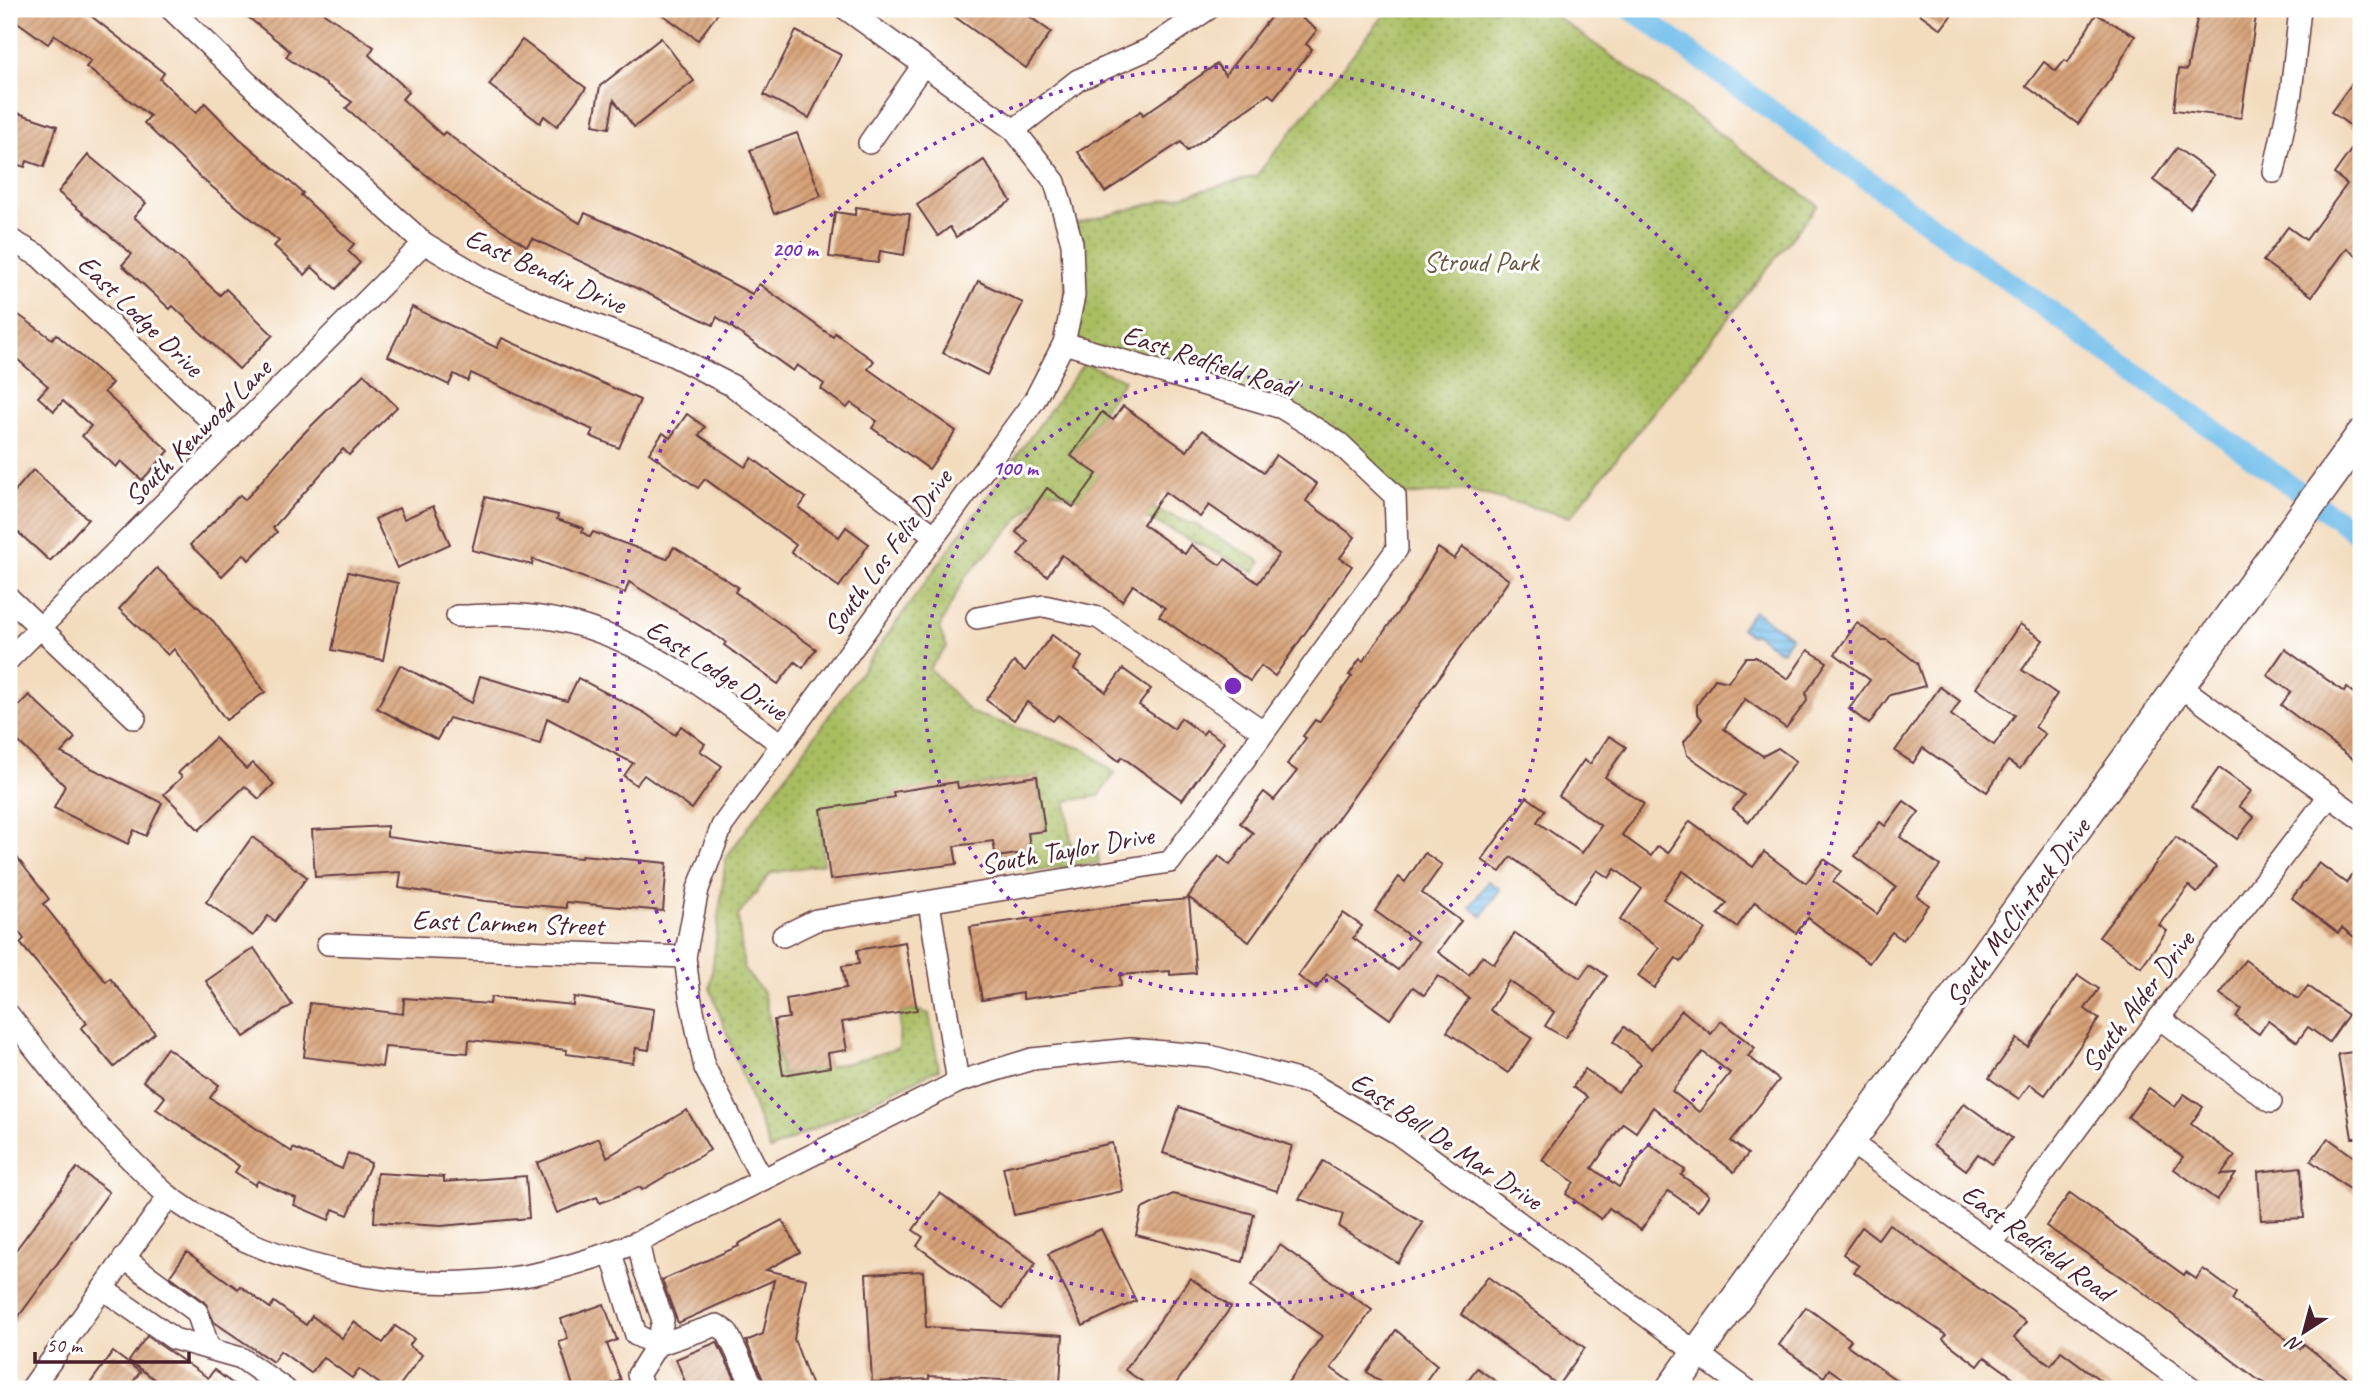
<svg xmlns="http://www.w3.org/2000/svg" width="2370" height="1398" font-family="Caveat,sans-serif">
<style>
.park{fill:url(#park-dots);stroke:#796e46;stroke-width:2}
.water{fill:url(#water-rules);stroke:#5e6e8b;stroke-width:2}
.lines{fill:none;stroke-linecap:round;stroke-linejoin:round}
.canal{stroke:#71beeb;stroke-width:21}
.building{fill:url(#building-hatch);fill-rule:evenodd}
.minor-casing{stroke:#633b41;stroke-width:24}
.secondary-casing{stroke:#633b41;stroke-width:33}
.minor{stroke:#fff;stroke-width:21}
.secondary{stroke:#fff;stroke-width:30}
.ring{fill:none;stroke:#7b2cbf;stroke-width:3.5;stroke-dasharray:3.5 7}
.labels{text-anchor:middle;stroke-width:6;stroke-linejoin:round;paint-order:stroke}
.park-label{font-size:28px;fill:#6b563e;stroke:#fff}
.street-label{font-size:28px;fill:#4a1f2b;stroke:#fff}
.centre{fill:#7b2cbf;stroke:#fff;stroke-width:3.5}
.ring-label{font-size:21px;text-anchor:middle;font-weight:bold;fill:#7b2cbf;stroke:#fff;stroke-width:6;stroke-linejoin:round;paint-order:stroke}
</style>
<defs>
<pattern id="park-dots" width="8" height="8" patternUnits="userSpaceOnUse" patternTransform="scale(1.75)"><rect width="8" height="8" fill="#a8bd61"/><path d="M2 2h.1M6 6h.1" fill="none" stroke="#8b9950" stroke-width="1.8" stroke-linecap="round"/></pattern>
<pattern id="water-rules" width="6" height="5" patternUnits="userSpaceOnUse" patternTransform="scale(1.75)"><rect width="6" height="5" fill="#71beeb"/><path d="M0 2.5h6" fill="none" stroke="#5f9abf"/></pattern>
<pattern id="building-hatch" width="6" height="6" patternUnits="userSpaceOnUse" patternTransform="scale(1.75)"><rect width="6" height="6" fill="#d6a177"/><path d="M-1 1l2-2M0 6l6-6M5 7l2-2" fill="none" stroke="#b08362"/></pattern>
</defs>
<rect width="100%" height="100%" fill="#fff"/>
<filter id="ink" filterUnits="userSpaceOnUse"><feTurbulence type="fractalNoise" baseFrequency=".0143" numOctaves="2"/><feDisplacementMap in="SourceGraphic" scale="14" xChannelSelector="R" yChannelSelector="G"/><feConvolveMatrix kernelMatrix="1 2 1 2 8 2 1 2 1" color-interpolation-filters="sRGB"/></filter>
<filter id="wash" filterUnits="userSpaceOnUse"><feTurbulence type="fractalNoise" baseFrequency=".00686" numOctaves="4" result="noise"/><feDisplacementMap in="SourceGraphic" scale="28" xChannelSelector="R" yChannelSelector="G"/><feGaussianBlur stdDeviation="1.57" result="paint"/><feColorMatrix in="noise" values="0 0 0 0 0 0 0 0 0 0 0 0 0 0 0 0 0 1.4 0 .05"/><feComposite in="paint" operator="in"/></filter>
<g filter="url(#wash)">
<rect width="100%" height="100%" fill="#f3dbbd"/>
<g class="park">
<polygon points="1389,9 1546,9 1818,205 1570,517 1467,490 1395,496 1282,408 1064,343 1067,226 1256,176"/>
<polygon points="1084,363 1124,380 1071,456 1159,511 1198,526 1261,562 1254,572 1155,522 1047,489 965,577 939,628 947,647 929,668 971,713 1084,749 1115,773 1099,796 1066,801 1073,856 1098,853 1099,863 1027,871 1024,853 1031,851 1028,833 1045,831 1037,776 870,801 872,813 821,809 823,864 771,873 738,916 744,970 763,992 783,1075 851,1062 899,1048 900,1013 917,1010 929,1014 939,1069 770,1150 710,988 726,858"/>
</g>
<g class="water">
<polygon points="1754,611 1791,637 1781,652 1754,633 1751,636 1741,628"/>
<polygon points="1488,881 1500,889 1482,916 1470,907"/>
</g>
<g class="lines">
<polyline class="canal" points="1631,9 2361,536"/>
</g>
<g id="blocks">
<g class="building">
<polygon points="9,9 82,9 164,73 160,79 196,113 205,103 239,138 303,193 301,195 354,244 348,251 360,263 336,289 312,267 305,275 274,246 279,241 201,178 144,123 150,116 86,67 91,61 55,35 48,44 9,16"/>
<polygon points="238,9 318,9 374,47 369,55 409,91 402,99 442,135 445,132 507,179 580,223 585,213 652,242 752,294 759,284 833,337 835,333 874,361 868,369 956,431 929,469 872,428 877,421 851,403 847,408 821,389 824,384 797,365 793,371 717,317 713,325 532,238 527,246 473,211 399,154 346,108 352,102 286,57 290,51"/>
<polygon points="655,9 721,9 698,40"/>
<polygon points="944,9 1019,9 1051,32 1026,68"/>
<polygon points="1277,9 1290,9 1317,30 1306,44 1312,49 1274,98 1269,94 1187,151 1181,142 1105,192 1078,152 1141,111 1143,115 1217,64 1225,75"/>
<polygon points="1913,9 1956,9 1941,29"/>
<polygon points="2199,9 2257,9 2241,118 2174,110 2179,69 2187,70"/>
<polygon points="2096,14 2135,36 2111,78 2078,124 2026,86 2044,62 2056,71 2065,60 2068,62"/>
<polygon points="796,31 841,55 809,118 764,95"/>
<polygon points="661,38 694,81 634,127 614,100 609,128 593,125 600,86"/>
<polygon points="522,40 586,88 557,126 544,116 540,123 489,85"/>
<polygon points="2361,71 2361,133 2331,112"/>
<polygon points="9,110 57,126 44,167 27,161 25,167 9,162"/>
<polygon points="797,133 821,196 774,214 750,150"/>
<polygon points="2361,136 2361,259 2347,248 2312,296 2263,261 2288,227 2306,240 2347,184 2334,174"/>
<polygon points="2177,148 2214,175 2190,208 2153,180"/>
<polygon points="88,155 146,203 134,217 220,295 226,289 273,335 239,369 173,306 170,309 122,265 132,254 58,192"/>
<polygon points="984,160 1011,201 956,237 950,227 938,236 917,205"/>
<polygon points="856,207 910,214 904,255 880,251 878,263 829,257 835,212 855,215"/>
<polygon points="978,281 1023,303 987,375 943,353"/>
<polygon points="412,307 497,348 502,338 640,400 619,448 590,436 593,430 471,373 468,381 454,374 449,385 388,356"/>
<polygon points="9,308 52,339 56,334 112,383 104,392 169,451 142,480 121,461 116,467 82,436 91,426 63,401 54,411 38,397 48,386 9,352"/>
<polygon points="364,374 397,407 349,455 343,449 273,528 277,532 249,560 244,554 222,576 190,545 240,495 245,500 299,438"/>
<path d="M1123 406 1187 451 1202 430 1264 472 1276 455 1317 484 1306 501 1355 537 1340 558 1352 566 1275 676 1261 666 1250 681 1159 616 1165 608 1133 585 1122 601 1062 555 1047 576 1018 555 1028 542 1016 532 1047 488 1073 507 1097 474 1071 456 1102 412 1113 420ZM1165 492 1200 517 1209 505 1279 554 1258 583 1225 559 1220 565 1191 545 1185 554 1143 524Z"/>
<polygon points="687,414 705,427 699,435 745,467 752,458 806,498 799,508 839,537 846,527 869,544 839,587 791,552 796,545 705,479 698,488 649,453 663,433 670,438"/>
<polygon points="33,470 88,519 50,561 9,524 9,498"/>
<polygon points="485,497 558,515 557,519 583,528 582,532 590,537 593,532 667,559 674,547 738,587 735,592 816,649 803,668 795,662 778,684 724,645 726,642 629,582 625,593 533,559 532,565 472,550"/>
<polygon points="433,506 450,544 397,568 375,519 399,508 404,519"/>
<polygon points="1463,547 1509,580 1249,942 1188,897 1219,856 1230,865 1253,833 1240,823 1264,792 1274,800 1297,771 1287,764 1306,738 1303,736 1315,720 1319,722 1352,676 1349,675 1360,659 1363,661 1413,591 1438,548 1454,559"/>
<polygon points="157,568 214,622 265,692 226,720 174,649 168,655 119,609"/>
<polygon points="348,572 398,583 383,660 332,650"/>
<polygon points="1857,623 1881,640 1887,640 1917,663 1925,686 1890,695 1869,724 1849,709 1870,680 1835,654"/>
<polygon points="2020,624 2043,640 2022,670 2057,694 2035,727 2045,734 2020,769 2008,761 1987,792 1923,748 1913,763 1895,751 1940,687 1960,701 1951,715 1994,745 2015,715 1976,688"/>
<polygon points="1052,635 1082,657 1074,669 1106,692 1123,669 1151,689 1139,705 1174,729 1181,718 1203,734 1206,730 1224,742 1182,800 1122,757 1119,761 1058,715 1053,721 1027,702 1014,720 986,700 1014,662 1025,671"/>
<polygon points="2285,649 2344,692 2347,688 2361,699 2361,765 2281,705 2291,692 2267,675"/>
<polygon points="1808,650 1827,662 1806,693 1807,701 1786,728 1745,699 1724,729 1763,756 1778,748 1796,761 1749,822 1733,809 1744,795 1687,755 1684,742 1702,719 1697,713 1697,705 1715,679 1728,682 1746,657 1756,657 1788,679"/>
<polygon points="400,665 472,703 480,676 567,701 578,678 645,713 675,735 681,726 705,744 700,751 722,766 692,809 644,775 636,785 624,776 633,763 547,718 540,744 449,718 437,740 377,708"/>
<polygon points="29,695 75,738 61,753 162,803 146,836 134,830 128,844 54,808 65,786 9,733 9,716"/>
<polygon points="1609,736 1626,747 1605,777 1644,804 1622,835 1651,856 1658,846 1668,853 1690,821 1753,867 1764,852 1806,883 1824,859 1841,871 1833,882 1877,914 1896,887 1855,856 1880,822 1885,826 1904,801 1919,812 1900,837 1940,866 1917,896 1929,905 1903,940 1892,932 1869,963 1808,918 1796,933 1755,902 1737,927 1718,914 1727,903 1683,871 1663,899 1705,929 1681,962 1676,958 1654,988 1638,976 1659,948 1620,920 1642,889 1615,869 1609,878 1597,870 1574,902 1511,857 1500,872 1482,860 1527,797 1545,810 1537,822 1582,853 1601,826 1559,796 1584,760 1590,764"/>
<polygon points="215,738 246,769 253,763 274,784 259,799 245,786 199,830 164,794 182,777 178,773"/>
<polygon points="2219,768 2251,791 2239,806 2254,817 2237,839 2192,806"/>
<polygon points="1037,776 1045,831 1028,833 1031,852 996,857 993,841 954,846 957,864 830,880 821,809 870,802 894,797 893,792 957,782 958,788"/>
<polygon points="387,826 387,837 489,851 581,858 582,855 667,863 663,911 566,902 566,908 485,901 399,888 401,872 315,877 312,830"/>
<polygon points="252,837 307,877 275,921 268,916 253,936 206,902"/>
<polygon points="2176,837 2216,867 2197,893 2189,886 2159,925 2167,931 2141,967 2099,937"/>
<polygon points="9,847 49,899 43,904 106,982 110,978 155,1033 114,1067 81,1028 87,1023 20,943 24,939 9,919"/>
<polygon points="1425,853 1442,865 1422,893 1461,921 1438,952 1469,975 1482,956 1494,964 1515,933 1580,978 1590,964 1607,976 1565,1038 1545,1026 1554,1012 1509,981 1490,1010 1532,1038 1508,1073 1447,1032 1469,998 1438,976 1424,995 1413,987 1390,1019 1327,974 1316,989 1298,976 1343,913 1362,926 1353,938 1398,970 1418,942 1375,911 1399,877 1405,882"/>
<polygon points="2361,862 2361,942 2342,928 2338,933 2292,898 2319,863 2346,883"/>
<polygon points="1189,899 1196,973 1170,975 1170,971 1120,975 1121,986 1023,999 1023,993 982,1000 970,927 1123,905"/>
<polygon points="905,942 917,1010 842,1022 847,1050 828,1053 830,1067 783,1075 774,1020 789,1018 786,999 846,988 842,966 859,964 857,950"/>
<polygon points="254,948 292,1005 244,1037 206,981"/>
<polygon points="2245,960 2298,999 2308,986 2348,1015 2329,1042 2308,1027 2297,1042 2268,1021 2259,1034 2236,1017 2241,1009 2220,994"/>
<polygon points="2078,975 2099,989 2085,1009 2099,1019 2045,1095 2030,1084 2019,1099 1989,1078 2017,1039 2028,1047"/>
<polygon points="491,997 573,1005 574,997 654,1009 649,1050 636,1048 633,1063 566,1054 567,1050 469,1040 468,1053 385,1047 382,1067 304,1057 310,1003 403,1014 404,998 490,1004"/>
<path d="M1682 1010 1711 1034 1721 1021 1755 1048 1748 1056 1779 1080 1731 1141 1748 1154 1734 1172 1653 1107 1636 1132 1623 1123 1592 1168 1619 1187 1649 1144 1685 1170 1681 1175 1709 1195 1698 1211 1668 1191 1641 1230 1609 1208 1601 1219 1566 1194 1574 1182 1542 1160 1587 1097 1573 1087 1585 1069 1618 1092 1641 1064 1613 1042 1624 1027 1651 1049ZM1703 1052 1730 1073 1699 1112 1672 1091Z"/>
<polygon points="167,1048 219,1085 210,1098 292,1152 293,1148 342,1169 348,1153 371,1163 348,1215 333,1209 329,1220 294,1205 296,1198 258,1181 255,1185 235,1172 239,1166 156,1109 165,1097 143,1081"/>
<polygon points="2361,1051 2361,1138 2352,1138 2338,1054"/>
<polygon points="2149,1088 2175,1107 2184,1094 2203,1107 2191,1124 2235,1156 2221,1175 2236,1174 2217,1200 2174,1169 2183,1157 2128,1117"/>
<polygon points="1964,1103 2012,1138 1992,1164 1978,1154 1966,1170 1933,1145"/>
<polygon points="1179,1107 1292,1146 1277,1191 1163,1153"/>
<polygon points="687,1110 710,1150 642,1190 640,1187 600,1203 597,1197 557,1213 537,1163 599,1138 607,1157"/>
<polygon points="2328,1138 2361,1162 2361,1198 2311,1161"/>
<polygon points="1112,1143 1123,1191 1014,1215 1003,1167"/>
<polygon points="1323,1161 1423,1223 1398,1263 1339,1227 1343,1214 1299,1199"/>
<polygon points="2301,1167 2304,1218 2261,1220 2258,1172"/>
<polygon points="77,1168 109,1192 9,1330 9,1259"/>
<polygon points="377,1173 444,1177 444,1182 526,1176 529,1218 441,1226 374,1222"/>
<polygon points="940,1193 1036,1263 1003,1308 917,1246 923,1237 913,1230"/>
<polygon points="2070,1193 2184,1275 2186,1272 2196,1279 2203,1269 2236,1293 2232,1300 2300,1349 2304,1344 2361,1389 2276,1389 2257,1379 2140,1290 2046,1226"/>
<polygon points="1173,1194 1254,1214 1243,1262 1136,1235 1142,1209"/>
<polygon points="782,1220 800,1252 766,1270 806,1279 794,1339 813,1389 767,1389 746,1341 763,1334 774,1280 678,1323 662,1280 739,1246 738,1244"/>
<polygon points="1889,1224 2026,1322 2014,1338 2051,1365 2061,1351 2112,1389 2029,1389 1985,1357 1978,1366 1943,1339 1946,1335 1854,1272 1859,1266 1843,1254 1862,1227 1878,1239"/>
<polygon points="1101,1229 1136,1301 1083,1326 1048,1254"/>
<polygon points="1280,1245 1372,1310 1331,1368 1360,1389 1283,1389 1322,1336 1251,1286"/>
<polygon points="187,1252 238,1289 240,1286 270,1308 274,1302 306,1325 312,1316 342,1338 354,1322 383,1343 395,1326 414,1339 409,1346 422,1355 397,1389 387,1389 359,1369 352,1378 323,1357 311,1373 280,1351 273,1362 214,1322 205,1302 170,1276"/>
<polygon points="923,1271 926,1327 1063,1335 1060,1383 929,1376 929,1379 872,1382 866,1274"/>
<polygon points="1488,1277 1585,1348 1558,1385 1461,1314"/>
<polygon points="1190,1278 1231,1307 1172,1389 1153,1389 1125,1370"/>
<polygon points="604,1304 617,1340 607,1344 621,1380 598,1389 574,1389 559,1342 568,1339 561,1319"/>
<polygon points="1806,1307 1851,1340 1847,1345 1909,1389 1857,1389 1829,1369 1824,1377 1779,1345"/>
<polygon points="1396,1330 1437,1365 1420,1389 1391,1389 1367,1372"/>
<polygon points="147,1336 208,1378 214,1370 240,1389 168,1389 129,1361"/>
<polygon points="717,1342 740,1389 688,1389 676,1359"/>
<polygon points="113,1352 140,1372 128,1389 86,1389"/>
<polygon points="1477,1368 1507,1389 1461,1389"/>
</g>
</g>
</g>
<g filter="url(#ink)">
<use href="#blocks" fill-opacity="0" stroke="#633b41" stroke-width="2"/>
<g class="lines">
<g class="minor-casing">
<g id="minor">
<polyline points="171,9 271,105 424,243 481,277 550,308 666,352 733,386 934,535"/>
<polyline points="1014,130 1078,80 1149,49 1208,9"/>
<polyline points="869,143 923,65"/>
<polyline points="2274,172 2291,93 2300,9"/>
<polyline points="9,239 39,256 230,439"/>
<polyline points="9,598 135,718"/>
<path d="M457 616C479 616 501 613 522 615 623 622 703 686 781 744"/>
<polyline points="977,618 1044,606 1099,618 1264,732"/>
<polyline points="9,659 424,243"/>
<polyline points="2180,686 2361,819"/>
<polyline points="929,903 958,1082"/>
<polyline points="783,936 816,920 1170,862 1397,549 1395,496 1339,443 1282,408 1064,343"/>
<polyline points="328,944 685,957"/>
<path d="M9 1015C51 1069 86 1116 135 1164 147 1175 157 1187 170 1197 265 1267 395 1294 511 1278 555 1272 597 1258 638 1242L958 1082 1032 1059 1131 1049 1210 1056 1312 1084 1397 1133 1746 1389"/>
<polyline points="2159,1018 2271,1102"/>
<polyline points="1850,1142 2193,1389"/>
<polyline points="762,1179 705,1068 690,996 685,957 698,889 722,826 1034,401 1064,343 1074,296 1072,243 1055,182 1014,130 846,9"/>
<polyline points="1992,1243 2159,1018 2330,795"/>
<polyline points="611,1253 636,1335 657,1345 663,1320 644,1269 638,1242"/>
<polyline points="124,1258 197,1312 209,1348"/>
<polyline points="103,1289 174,1339 241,1358 285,1389"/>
<polyline points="31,1389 169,1196"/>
<polyline points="643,1389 638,1375 657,1345 717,1325 727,1332 754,1389"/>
</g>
</g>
<g class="secondary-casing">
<polyline id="secondary" points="1671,1389 2361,435"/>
</g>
<use href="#minor" class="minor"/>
<use href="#secondary" class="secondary"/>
</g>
</g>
<g class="ring">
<circle cx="1233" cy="686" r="309"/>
<circle cx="1233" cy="686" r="619"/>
</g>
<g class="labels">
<g class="park-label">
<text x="1481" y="271">Stroud Park</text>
</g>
<g class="street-label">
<text transform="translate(546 270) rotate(24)" y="10">East Bendix Drive</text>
<text transform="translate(141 315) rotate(44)" y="10">East Lodge Drive</text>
<text transform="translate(1209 360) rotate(18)" y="10">East Redfield Road</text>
<text transform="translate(197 432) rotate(-45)" y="10">South Kenwood Lane</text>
<text transform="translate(887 552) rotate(-54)" y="10">South Los Feliz Drive</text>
<text transform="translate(717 669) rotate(33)" y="10">East Lodge Drive</text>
<text transform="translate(1067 849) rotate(-10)" y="10">South Taylor Drive</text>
<text transform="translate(2017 912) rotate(-54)" y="10">South McClintock Drive</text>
<text transform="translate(508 922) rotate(2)" y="10">East Carmen Street</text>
<text transform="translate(2137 1001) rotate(-53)" y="10">South Alder Drive</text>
<text transform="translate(1447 1140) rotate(34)" y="10">East Bell De Mar Drive</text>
<text transform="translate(2038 1242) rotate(36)" y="10">East Redfield Road</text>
</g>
</g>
<circle cx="1233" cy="686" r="10" class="centre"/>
<g class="ring-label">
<text x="795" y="256">200 m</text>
<text x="1015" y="475">100 m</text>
</g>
<rect width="2370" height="1398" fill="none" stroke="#fff" stroke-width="35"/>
<g transform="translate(2304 1332) rotate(216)" stroke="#ffffff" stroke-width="5" paint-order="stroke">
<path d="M0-5L12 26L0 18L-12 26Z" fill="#4a1f2b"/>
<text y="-10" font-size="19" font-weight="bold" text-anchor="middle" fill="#4a1f2b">N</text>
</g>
<path d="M35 1352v10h154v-10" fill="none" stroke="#4a1f2b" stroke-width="3.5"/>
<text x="46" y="1352" font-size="21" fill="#4a1f2b" stroke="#ffffff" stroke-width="5" paint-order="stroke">50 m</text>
</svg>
